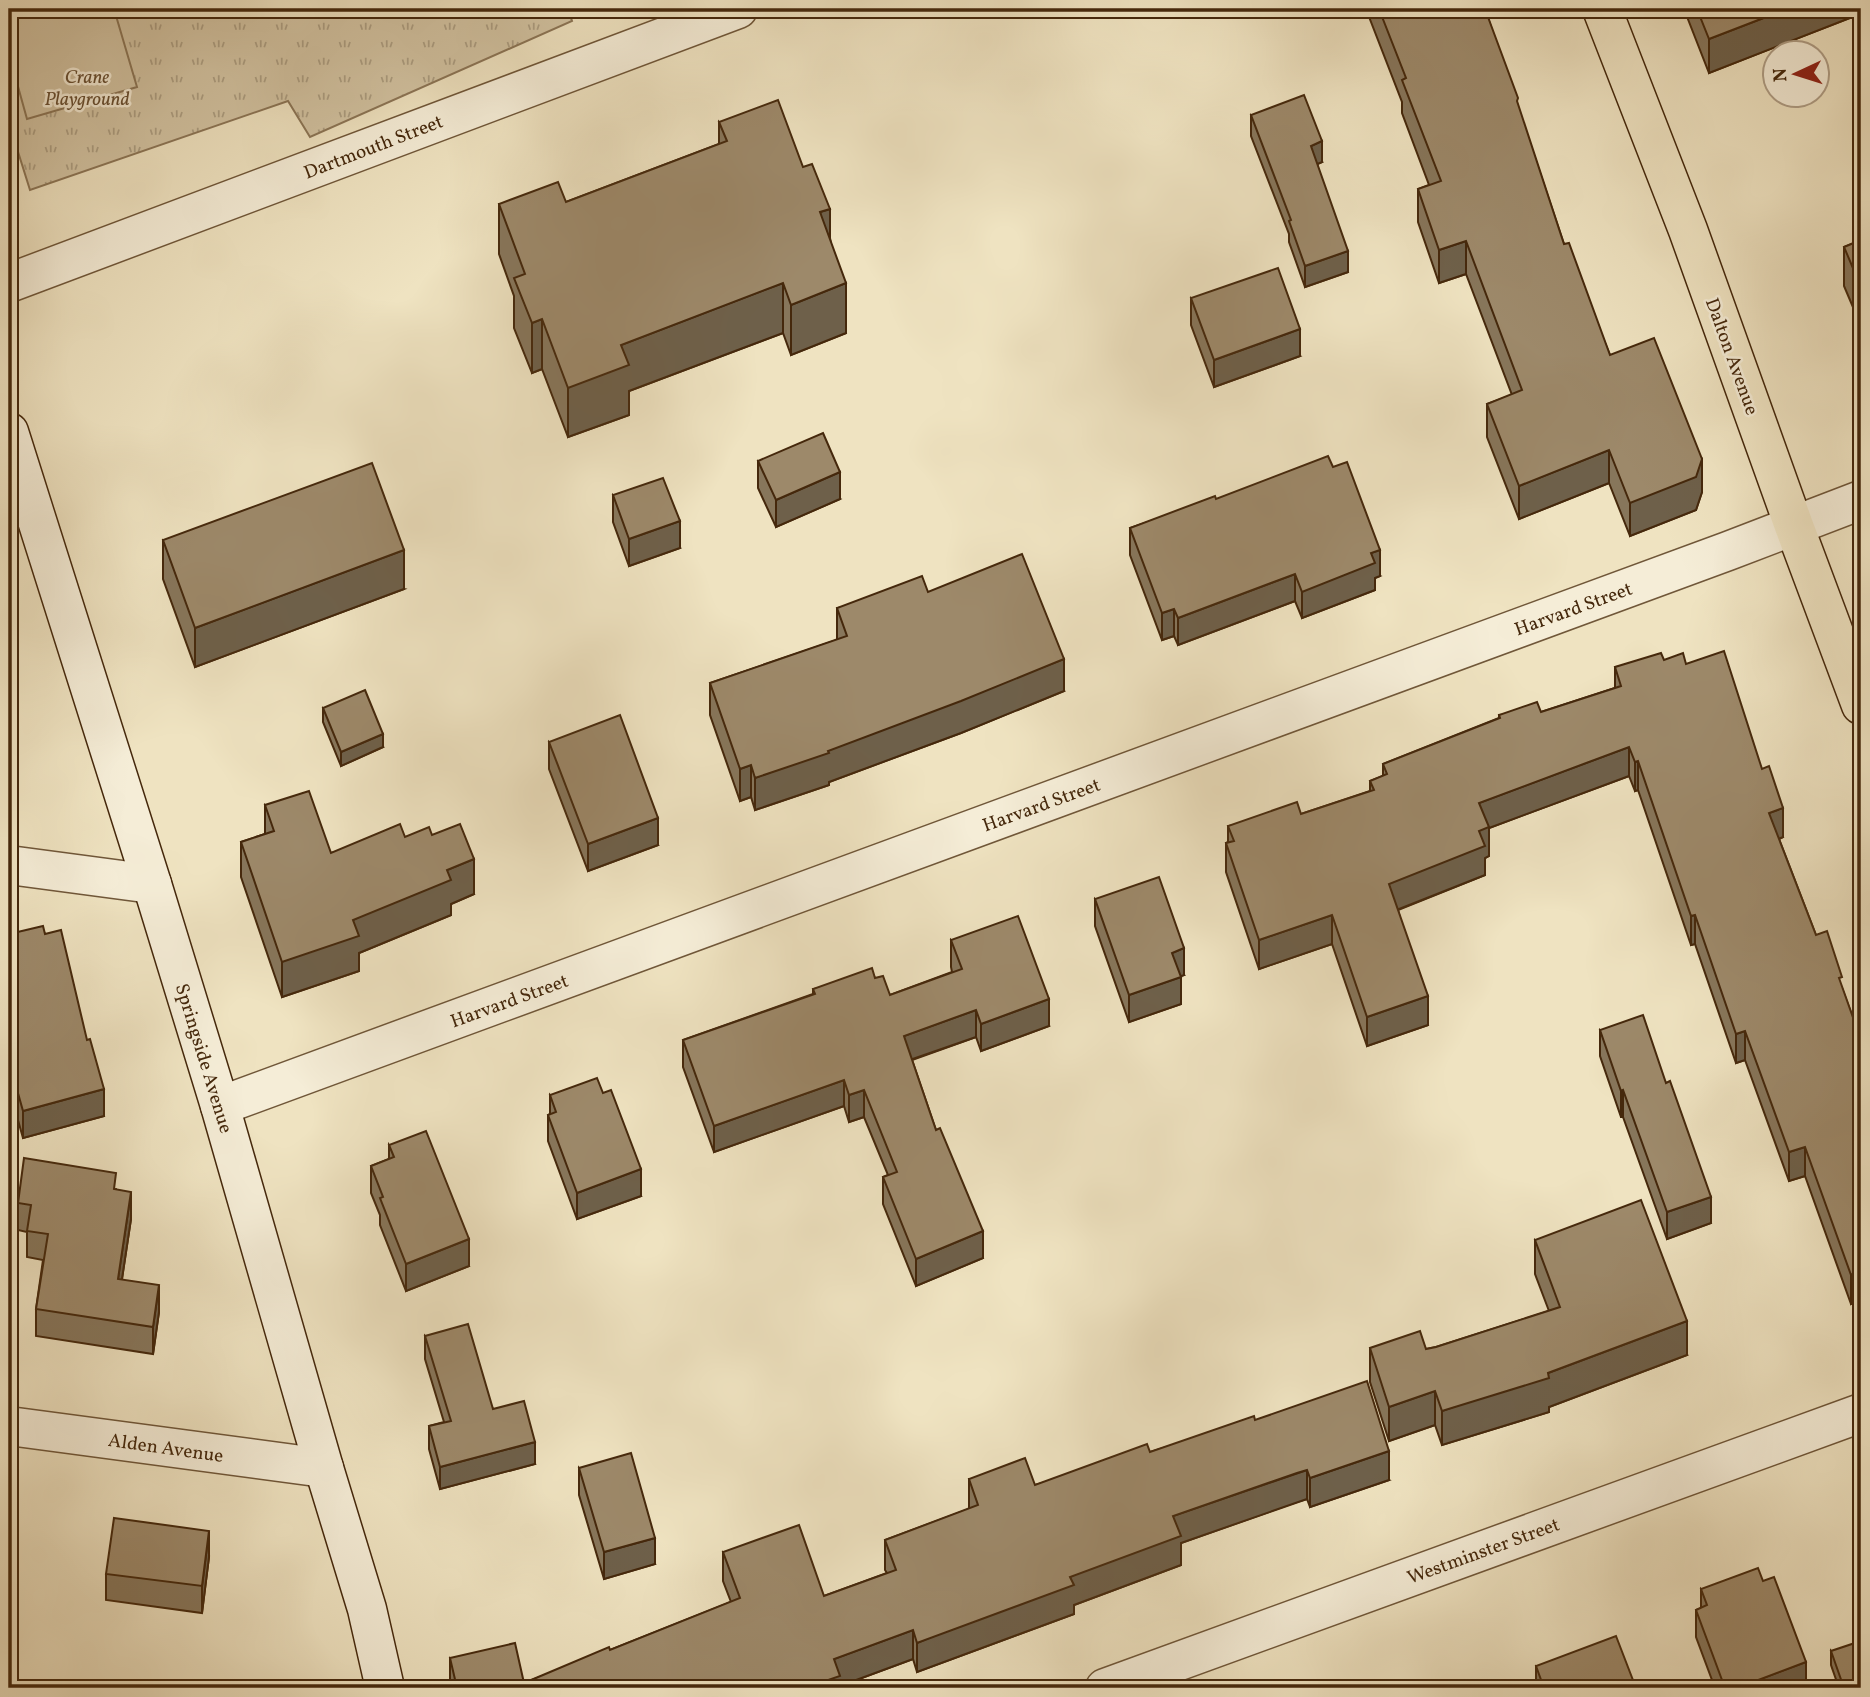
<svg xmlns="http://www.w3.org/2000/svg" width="1870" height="1697" font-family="Vollkorn,serif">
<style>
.park{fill:url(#park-tufts);stroke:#8c7657;stroke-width:2}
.garden{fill:#d2c3a2;stroke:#8c7657;stroke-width:2}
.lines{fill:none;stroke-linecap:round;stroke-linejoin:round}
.street-casing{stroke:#705739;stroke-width:41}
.secondary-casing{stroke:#45280c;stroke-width:41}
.primary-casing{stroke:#45280c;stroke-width:41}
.street{stroke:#f5edd7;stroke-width:38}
.secondary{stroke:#f5edd7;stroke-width:38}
.primary{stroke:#efe3c1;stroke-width:38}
.wall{fill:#87765b;stroke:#45280c;stroke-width:2}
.shaded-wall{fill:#6e604a;stroke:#45280c;stroke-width:2}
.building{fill:#9d896a;stroke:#45280c;stroke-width:2}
.labels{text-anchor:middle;stroke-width:5;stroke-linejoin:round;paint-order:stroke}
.park-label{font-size:19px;font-style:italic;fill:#684f32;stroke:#f5edd7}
.street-label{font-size:19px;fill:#45280c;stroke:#f5edd7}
</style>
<defs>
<pattern id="park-tufts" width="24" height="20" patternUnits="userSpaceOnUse" patternTransform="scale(1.75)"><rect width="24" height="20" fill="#d2c3a2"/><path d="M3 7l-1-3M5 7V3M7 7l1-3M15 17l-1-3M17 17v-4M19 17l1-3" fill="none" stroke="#ac9e82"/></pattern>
</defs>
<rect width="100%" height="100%" fill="#efe3c1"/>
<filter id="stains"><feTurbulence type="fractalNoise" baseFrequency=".00286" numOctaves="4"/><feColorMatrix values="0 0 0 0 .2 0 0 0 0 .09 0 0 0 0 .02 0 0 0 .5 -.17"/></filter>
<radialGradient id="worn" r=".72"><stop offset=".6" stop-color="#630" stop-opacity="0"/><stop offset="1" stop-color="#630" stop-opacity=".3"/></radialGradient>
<polygon class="park" points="9,9 568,9 572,21 310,137 288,101 30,190 9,123"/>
<polygon class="garden" points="9,9 114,9 137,87 27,119 9,54"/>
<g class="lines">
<g class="street-casing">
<g id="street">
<polyline points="9,283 738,9"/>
<polyline points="9,865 152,884"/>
<polyline points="220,1106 1728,551 1861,500"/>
<polyline points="9,1426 324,1468"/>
<polyline points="1105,1688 1861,1413"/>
</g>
</g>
<g class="secondary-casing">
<polyline id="secondary" points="9,432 152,884 220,1106 324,1468 367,1609 385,1688"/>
</g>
<g class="primary-casing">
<polyline id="primary" points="1602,9 1688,230 1794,526 1861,705"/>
</g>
<use href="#street" class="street"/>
<use href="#secondary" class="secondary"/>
<use href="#primary" class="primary"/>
</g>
<g class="wall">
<polygon points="1366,9 1485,9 1564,244 1610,355 1702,492 1696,510 1630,536 1609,483 1519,519 1487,437 1487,404 1512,395 1466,274 1439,283 1418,222 1418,189 1429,185 1402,113 1402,102"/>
<polygon points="1684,9 1860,9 1860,14 1709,73"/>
<polygon points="1251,115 1322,162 1317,164 1348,272 1305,287 1289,242 1289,234 1251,136"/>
<polygon points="719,122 830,238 846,333 791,355 783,333 629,391 629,415 568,437 542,369 532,373 514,328 514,296 499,254 499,204 566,202 719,144"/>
<polygon points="1861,240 1861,326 1844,286 1844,247"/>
<polygon points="1191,298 1300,356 1214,387 1191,325"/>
<polygon points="758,461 840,499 776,527 758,488"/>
<polygon points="613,495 680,548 629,566 613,522"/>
<polygon points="1216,499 1380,576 1375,578 1375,590 1302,618 1295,601 1178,645 1174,636 1162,640 1130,555 1130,528"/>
<polygon points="163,540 404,589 195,667 163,579"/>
<polygon points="928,592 1064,691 961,733 829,782 829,785 755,810 751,797 740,801 710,715 710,683 837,640 837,608"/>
<polygon points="1664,660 1686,664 1783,837 1779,839 1816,935 1842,988 1861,1040 1861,1300 1851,1304 1805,1176 1789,1181 1745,1060 1736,1063 1695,944 1691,945 1638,790 1635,791 1629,776 1489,828 1489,856 1485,858 1485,875 1398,910 1428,1025 1367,1046 1332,944 1259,969 1226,872 1226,843 1228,842 1228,826 1301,814 1370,791 1370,781 1383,776 1383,764 1499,718 1499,715 1541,712 1615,688 1615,667"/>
<polygon points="323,708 383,747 341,766 323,722"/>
<polygon points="549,742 658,845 588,871 549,769"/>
<polygon points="265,805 331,853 405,837 432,835 474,894 451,904 451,915 359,953 359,971 282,997 241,877 241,842 265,834"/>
<polygon points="1095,899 1184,975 1180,976 1181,1004 1129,1022 1095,926"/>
<polygon points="9,934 45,934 104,1116 23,1138 9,1088"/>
<polygon points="951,940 1049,1026 981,1051 976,1037 912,1060 936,1130 983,1258 916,1286 883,1204 883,1177 888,1175 864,1117 849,1122 844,1106 714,1152 683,1067 683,1040 813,994 813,989 875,978 890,995 952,972 951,967"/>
<polygon points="1600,1030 1666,1083 1711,1223 1667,1239 1623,1117 1621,1117 1600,1056"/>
<polygon points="550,1095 641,1196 577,1219 548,1141 548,1115 550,1114"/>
<polygon points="389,1145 469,1266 406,1291 380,1225 380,1215 371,1193 371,1166 389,1159"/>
<polygon points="116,1189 131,1219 122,1279 159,1312 153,1354 36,1336 36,1309 43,1260 27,1257 27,1232 18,1230 18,1203"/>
<polygon points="1535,1240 1687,1355 1549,1407 1549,1412 1442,1445 1435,1425 1389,1441 1370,1382 1370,1348 1426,1349 1436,1347 1549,1311 1535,1274"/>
<polygon points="425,1336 493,1409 535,1464 440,1489 429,1449 429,1426 444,1422 425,1359"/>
<polygon points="1255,1420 1389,1480 1310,1507 1307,1499 1297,1502 1181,1543 1181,1565 1074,1605 1074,1614 917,1672 913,1659 840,1686 840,1688 450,1688 450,1658 524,1683 610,1650 731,1602 723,1581 723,1552 824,1596 887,1573 885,1570 885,1540 969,1509 969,1479 1035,1485 1150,1452"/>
<polygon points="579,1468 655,1564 604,1579 579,1495"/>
<polygon points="209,1557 202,1613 106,1600 106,1574"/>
<polygon points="1701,1589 1806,1688 1715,1688 1696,1637 1696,1610 1701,1608"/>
<polygon points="1831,1651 1861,1688 1839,1688 1831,1665"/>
<polygon points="1536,1666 1636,1688 1536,1688"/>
</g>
<g class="shaded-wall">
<polygon points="1787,9 1860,9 1860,14 1709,73 1709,39"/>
<polygon points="1322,141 1322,162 1311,167 1311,146"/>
<polygon points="830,209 830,259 820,212"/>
<polygon points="1466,241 1466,274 1439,283 1439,250"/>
<polygon points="1348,251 1348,272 1305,287 1305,266"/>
<polygon points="783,283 783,333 629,391 629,415 568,437 568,388 621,345"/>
<polygon points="846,283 846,333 791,355 791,305"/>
<polygon points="542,319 542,369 532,373 532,323"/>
<polygon points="1300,329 1300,356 1214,387 1214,360"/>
<polygon points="1609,450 1609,483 1519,519 1519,486"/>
<polygon points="1702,459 1702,492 1696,510 1630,536 1630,503"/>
<polygon points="840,472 840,499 776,527 776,500"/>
<polygon points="680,521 680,548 629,566 629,539"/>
<polygon points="404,550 404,589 195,667 195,628"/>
<polygon points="1380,550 1380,576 1375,578 1375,590 1302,618 1302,592 1371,553"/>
<polygon points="1295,574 1295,601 1178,645 1178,618"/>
<polygon points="1174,609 1174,636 1162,640 1162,613"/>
<polygon points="1064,659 1064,691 961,733 829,782 829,785 755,810 755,778"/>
<polygon points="383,734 383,747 341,766 341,752"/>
<polygon points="1629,747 1629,776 1489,828 1489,856 1485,858 1485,875 1389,913 1389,884 1479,803"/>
<polygon points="1638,761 1638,790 1635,791 1635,762"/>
<polygon points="751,765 751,797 740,801 740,769"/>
<polygon points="1783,808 1783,837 1769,843 1769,813"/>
<polygon points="658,818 658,845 588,871 588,844"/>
<polygon points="474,859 474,894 451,904 451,915 359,953 359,971 282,997 282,962 353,920 447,870"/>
<polygon points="1332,915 1332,944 1259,969 1259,940"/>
<polygon points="1695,915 1695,944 1691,945 1691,916"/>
<polygon points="1184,948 1184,975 1172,980 1172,953"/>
<polygon points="1181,977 1181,1004 1129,1022 1129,995"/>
<polygon points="1428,996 1428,1025 1367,1046 1367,1017"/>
<polygon points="1049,999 1049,1026 981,1051 981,1024"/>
<polygon points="976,1010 976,1037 904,1062 904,1036"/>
<polygon points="1745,1031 1745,1060 1736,1063 1736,1034"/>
<polygon points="844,1080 844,1106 714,1152 714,1126"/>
<polygon points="104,1089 104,1116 23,1138 23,1111"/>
<polygon points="864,1090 864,1117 849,1122 849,1095"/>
<polygon points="1623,1090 1623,1117 1621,1117 1621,1091"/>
<polygon points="1805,1147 1805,1176 1789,1181 1789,1152"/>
<polygon points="641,1169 641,1196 577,1219 577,1193"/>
<polygon points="131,1192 131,1219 118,1305 118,1279"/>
<polygon points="1711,1197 1711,1223 1667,1239 1667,1212"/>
<polygon points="983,1231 983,1258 916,1286 916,1259"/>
<polygon points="469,1239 469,1266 406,1291 406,1264"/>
<polygon points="1861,1271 1861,1300 1851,1304 1851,1275"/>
<polygon points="159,1285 159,1312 153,1354 153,1327"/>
<polygon points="1687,1321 1687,1355 1549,1407 1549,1412 1442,1445 1442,1411 1548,1373"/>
<polygon points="1435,1391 1435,1425 1389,1441 1389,1407"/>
<polygon points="535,1442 535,1464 440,1489 440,1467"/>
<polygon points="1389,1451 1389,1480 1310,1507 1310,1478"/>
<polygon points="1307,1470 1307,1499 1181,1543 1181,1565 1074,1605 1074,1614 917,1672 917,1643 1070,1577 1173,1516"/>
<polygon points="209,1531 209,1557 202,1613 202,1586"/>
<polygon points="655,1538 655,1564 604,1579 604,1552"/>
<polygon points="913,1630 913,1659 840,1686 840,1688 805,1688 834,1659"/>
<polygon points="1806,1662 1806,1688 1737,1688"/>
</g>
<g class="building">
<polygon points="1379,9 1485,9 1518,98 1517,101 1564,244 1569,243 1610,355 1654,338 1702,459 1696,477 1630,503 1609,450 1519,486 1487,404 1522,390 1466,241 1439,250 1418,189 1441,181 1402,80 1406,78"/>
<polygon points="1697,9 1787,9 1709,39"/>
<polygon points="1304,95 1322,141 1311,146 1348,251 1305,266 1289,221 1291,220 1251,115"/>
<polygon points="778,100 803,167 812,164 830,209 820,212 846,283 791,305 783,283 621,345 629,365 568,388 542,319 532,323 514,278 525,274 499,204 558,182 566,202 727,141 719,122"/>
<polygon points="1861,240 1861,287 1844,247"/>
<polygon points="1278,268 1300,329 1214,360 1191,298"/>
<polygon points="823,433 840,472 776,500 758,461"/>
<polygon points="1328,456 1333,467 1347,462 1380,550 1371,553 1375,563 1302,592 1295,574 1178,618 1174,609 1162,613 1130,528 1215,496 1216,499"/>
<polygon points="372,463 404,550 195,628 163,540"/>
<polygon points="663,478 680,521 629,539 613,495"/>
<polygon points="1022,554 1064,659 961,701 828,751 829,753 755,778 751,765 740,769 710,683 847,636 837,608 922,576 928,592"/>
<polygon points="1724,651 1762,769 1769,766 1783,808 1769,813 1816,935 1827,931 1842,977 1839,978 1861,1040 1861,1271 1851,1275 1805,1147 1789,1152 1745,1031 1736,1034 1695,915 1691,916 1638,761 1635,762 1629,747 1479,803 1489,827 1479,831 1485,846 1389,884 1428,996 1367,1017 1332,915 1259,940 1226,843 1234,841 1228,826 1297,802 1301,814 1374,790 1370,781 1387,774 1383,764 1500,718 1499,715 1537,702 1541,712 1621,686 1615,667 1661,653 1664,660 1683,653 1686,664"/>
<polygon points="365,690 383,734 341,752 323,708"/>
<polygon points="620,715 658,818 588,844 549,742"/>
<polygon points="309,791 331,853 400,824 405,837 429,827 432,835 460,824 474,859 447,870 451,880 353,920 359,936 282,962 241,842 274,831 265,805"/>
<polygon points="1159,877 1184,948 1172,953 1181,977 1129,995 1095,899"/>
<polygon points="1018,916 1049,999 981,1024 976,1010 904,1036 936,1130 940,1128 983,1231 916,1259 883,1177 897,1172 864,1090 849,1095 844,1080 714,1126 683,1040 815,994 813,989 872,968 875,978 883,976 890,995 962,969 951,940"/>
<polygon points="43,926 45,934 61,930 87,1040 90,1039 104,1089 23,1111 9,1061 9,934"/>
<polygon points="1643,1015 1666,1083 1670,1081 1711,1197 1667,1212 1623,1090 1621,1091 1600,1030"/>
<polygon points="597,1078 603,1093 611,1090 641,1169 577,1193 548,1115 556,1112 550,1095"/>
<polygon points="426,1131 469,1239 406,1264 380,1198 383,1197 371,1166 394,1157 389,1145"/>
<polygon points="24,1158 116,1173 114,1189 131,1192 118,1279 159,1285 153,1327 36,1309 48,1234 27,1231 31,1205 18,1203"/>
<polygon points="1641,1200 1687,1321 1548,1373 1549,1378 1442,1411 1435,1391 1389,1407 1370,1348 1420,1331 1426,1349 1436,1347 1560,1307 1535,1240"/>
<polygon points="468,1324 493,1409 524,1401 535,1442 440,1467 429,1426 451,1421 425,1336"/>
<polygon points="1367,1381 1389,1451 1310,1478 1307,1470 1297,1473 1173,1516 1181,1536 1070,1577 1074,1585 917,1643 913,1630 834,1659 840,1676 805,1688 792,1688 791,1685 783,1688 457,1688 450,1658 515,1643 524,1683 609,1647 610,1650 740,1598 723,1552 799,1525 824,1596 896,1570 885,1540 978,1505 969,1479 1025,1458 1035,1485 1147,1444 1150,1452 1254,1416 1255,1420"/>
<polygon points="631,1453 655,1538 604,1552 579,1468"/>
<polygon points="114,1518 209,1531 202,1586 106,1574"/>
<polygon points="1758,1568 1763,1581 1774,1577 1806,1662 1737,1688 1725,1688 1696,1610 1707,1605 1701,1589"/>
<polygon points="1616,1636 1636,1688 1544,1688 1536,1666"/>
<polygon points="1861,1641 1861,1685 1852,1688 1844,1688 1831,1651"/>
</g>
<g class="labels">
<g class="park-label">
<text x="87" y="83">Crane<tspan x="87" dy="22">Playground</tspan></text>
</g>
<g class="street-label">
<text transform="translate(373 146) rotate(-21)" y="7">Dartmouth Street</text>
<text transform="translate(1733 356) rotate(70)" y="7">Dalton Avenue</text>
<text transform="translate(1573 608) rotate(-20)" y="7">Harvard Street</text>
<text transform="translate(1041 804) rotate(-20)" y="7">Harvard Street</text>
<text transform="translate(509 1000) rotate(-20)" y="7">Harvard Street</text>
<text transform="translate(205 1058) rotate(73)" y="7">Springside Avenue</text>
<text transform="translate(166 1447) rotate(8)" y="7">Alden Avenue</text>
<text transform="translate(1483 1550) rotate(-20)" y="7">Westminster Street</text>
</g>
</g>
<rect width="1870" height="1697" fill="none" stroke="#efe3c1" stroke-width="35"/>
<rect x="10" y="10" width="1849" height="1676" fill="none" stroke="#45280c" stroke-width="3.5"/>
<rect x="18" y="18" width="1835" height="1662" fill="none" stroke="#45280c" stroke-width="2"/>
<g transform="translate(1796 74) rotate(266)"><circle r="33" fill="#f5edd7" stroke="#af9e86" stroke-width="2"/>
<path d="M0-5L12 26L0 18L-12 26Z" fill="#8f2418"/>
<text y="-10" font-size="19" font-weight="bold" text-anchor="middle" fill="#45280c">N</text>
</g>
<rect width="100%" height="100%" filter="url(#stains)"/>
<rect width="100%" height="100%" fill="url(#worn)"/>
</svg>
